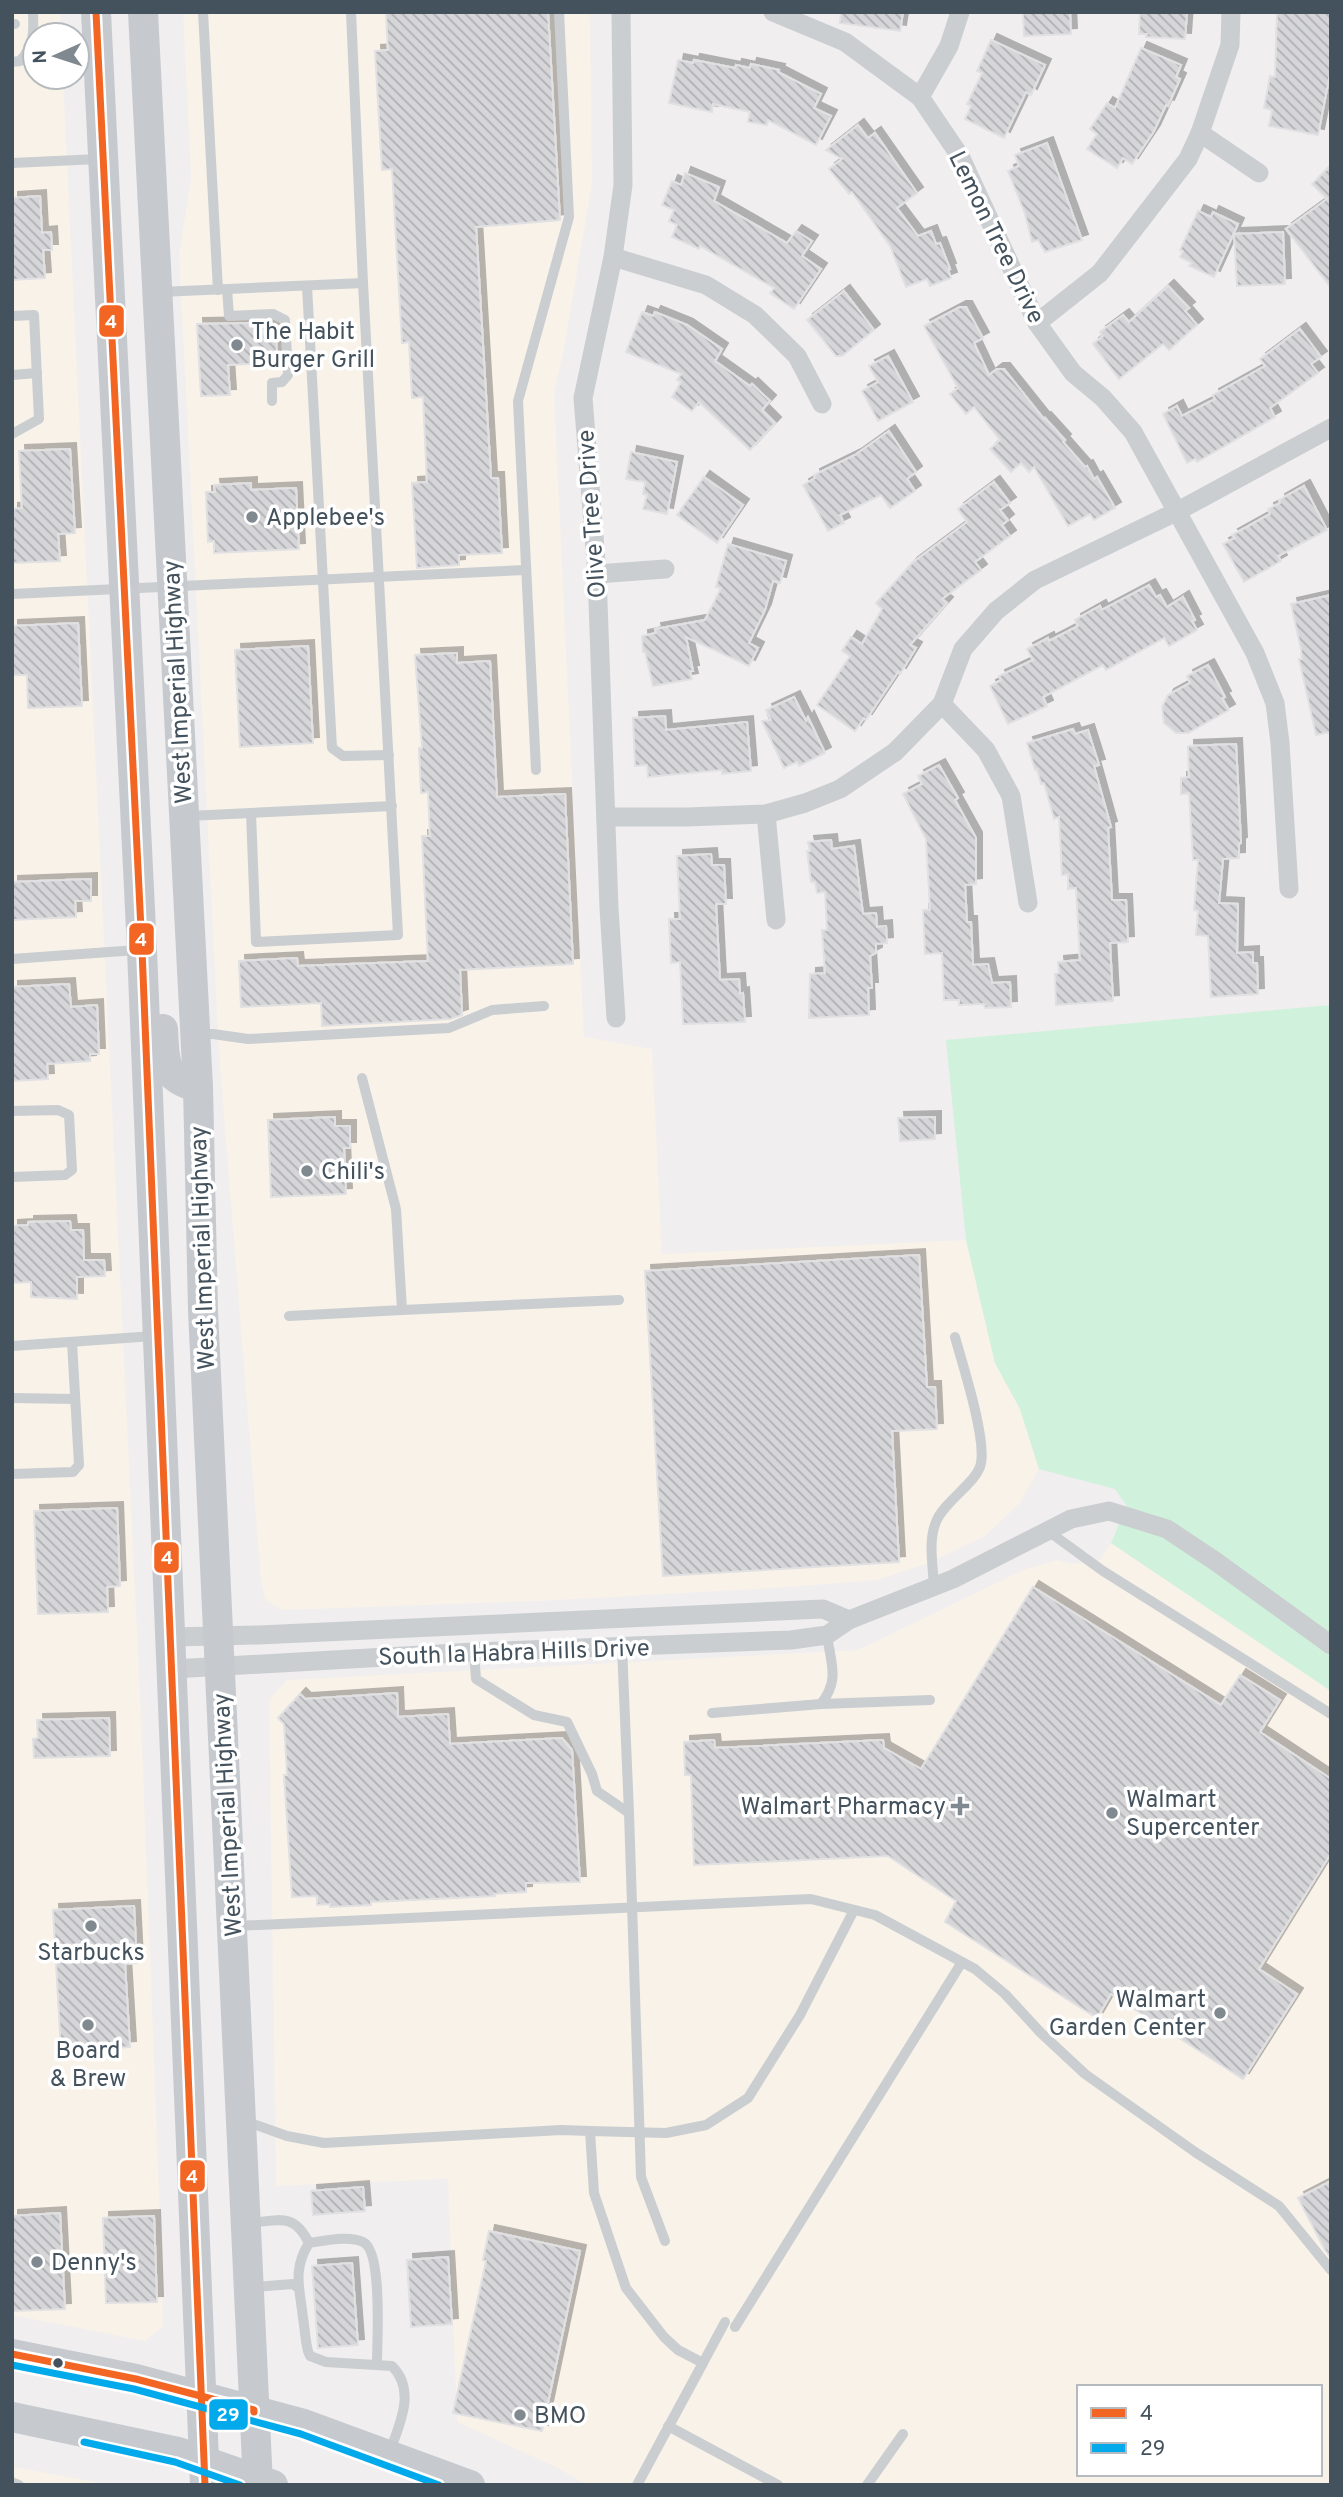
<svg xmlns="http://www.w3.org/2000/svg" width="1343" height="2497" font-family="Overpass,sans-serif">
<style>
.commercial{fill:#f8f2e9;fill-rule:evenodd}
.grass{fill:#d0f1db}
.building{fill:url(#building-back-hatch);stroke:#e1e0e2;stroke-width:2;filter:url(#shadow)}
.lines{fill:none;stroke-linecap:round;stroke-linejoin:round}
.service{stroke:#caced0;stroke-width:10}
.minor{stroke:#caced0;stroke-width:19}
.primary{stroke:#c6cace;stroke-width:30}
.bus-1-casing{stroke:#fff;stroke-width:12}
.bus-2-casing{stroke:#fff;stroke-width:12}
.bus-1{stroke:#f26522;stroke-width:7}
.bus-2{stroke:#03aaeb;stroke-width:7}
.poi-dot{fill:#808990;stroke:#fff;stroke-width:2.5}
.bus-dot{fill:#44525d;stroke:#fff;stroke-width:2.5}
.labels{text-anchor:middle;stroke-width:7;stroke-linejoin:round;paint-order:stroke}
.street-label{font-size:24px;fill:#44525d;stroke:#fff}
.poi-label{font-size:24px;fill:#44525d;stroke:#fff;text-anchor:start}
.line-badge{stroke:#fff;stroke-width:2.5}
.badge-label{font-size:19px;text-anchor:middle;font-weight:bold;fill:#fff}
</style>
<defs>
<pattern id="building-back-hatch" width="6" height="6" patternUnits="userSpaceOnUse" patternTransform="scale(1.75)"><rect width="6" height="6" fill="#d6d6d9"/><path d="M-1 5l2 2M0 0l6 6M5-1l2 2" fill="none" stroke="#afb0b3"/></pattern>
<filter id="shadow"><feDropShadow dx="6" dy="-6" stdDeviation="0" flood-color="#0004"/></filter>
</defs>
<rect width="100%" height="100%" fill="#f0eeef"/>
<g class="commercial">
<polygon points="12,12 60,12 61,35 35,35 35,77 63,77 141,1716 161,2243 163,2327 145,2341 12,2315"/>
<polygon points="183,12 590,12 592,184 564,349 554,392 584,1037 652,1049 662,1254 966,1240 995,1363 1020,1409 1039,1469 1020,1503 985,1536 929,1563 877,1580 789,1587 539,1601 281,1610 265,1599 261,1581 219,1053 179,255 191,178"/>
<path d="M1111 1543 1331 1691V2485H587L556 2467 457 2422 448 2179 276 2186 269 1700 287 1680 858 1650 1023 1570 1057 1560 1072 1564 1099 1561ZM1079 2387H1320V2474H1079Z"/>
<polygon points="12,2467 80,2479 110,2485 12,2485"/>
</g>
<polygon class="grass" points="1331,1005 1331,1691 1111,1543 1127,1506 1115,1489 1039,1469 1020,1409 995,1363 966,1240 946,1040"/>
<g class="building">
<polygon points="393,12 548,12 560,220 476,227 491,478 498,478 502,553 459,555 459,565 417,568 412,483 427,482 423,397 412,398 409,342 402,343 392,169 382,170 375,51 388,50 386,14"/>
<polygon points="841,12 903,12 900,31 840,23"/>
<polygon points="1023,12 1070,12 1071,34 1024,36"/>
<polygon points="1140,12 1187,12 1185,39 1146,37 1147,34 1139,34"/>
<polygon points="1277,12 1331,12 1330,74 1318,135 1269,126 1272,110 1264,108 1270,76 1275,77"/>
<polygon points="991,40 1045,65 1031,95 1026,92 1004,138 965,119 971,106 967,104 982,73 977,71"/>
<polygon points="1141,48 1181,65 1176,77 1180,79 1168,106 1166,105 1154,131 1132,164 1123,158 1117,168 1087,149 1097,134 1090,129 1107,103 1115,108"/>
<polygon points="678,60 693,63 694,60 735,68 736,65 750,68 751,64 779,70 778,72 821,94 814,108 831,116 816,145 768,120 767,125 748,122 750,112 713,104 712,112 669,103"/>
<polygon points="858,125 868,138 875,133 917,193 897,208 918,236 931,231 936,244 940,243 950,269 948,270 951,278 930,286 927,279 906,287 890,246 852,192 849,194 829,169 842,159 826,150"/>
<polygon points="1047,143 1082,240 1045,252 1038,240 1032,242 1025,214 1008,171 1019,166 1015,155"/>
<polygon points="1331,165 1331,288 1286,229 1327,199 1312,184"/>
<polygon points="685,173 719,187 714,201 787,243 796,231 812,241 802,256 821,269 794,309 770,293 774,288 700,246 699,249 672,237 677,225 669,221 674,210 662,205 672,181 681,185"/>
<polygon points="40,196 42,233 51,232 52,250 43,250 45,278 12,280 12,198"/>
<polygon points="1198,211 1211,217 1213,212 1238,224 1214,277 1189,266 1192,263 1180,257 1183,251 1180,250"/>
<polygon points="1283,232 1285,284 1237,286 1234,234"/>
<polygon points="1168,286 1189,308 1185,311 1197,325 1169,350 1163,344 1119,379 1093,344 1103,336 1100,332 1123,315 1129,322"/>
<polygon points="844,291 874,330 842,356 836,356 807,320"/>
<polygon points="960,307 966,307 983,338 974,343 989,375 997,369 1004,369 1044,419 1045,418 1065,440 1063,442 1085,467 1087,466 1094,479 1097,477 1115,508 1094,520 1090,514 1068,526 1034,467 1029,472 1021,463 1011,472 990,449 1000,440 974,407 966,414 950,394 958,388 924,326"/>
<polygon points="642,312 653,316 655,312 687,325 722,349 715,361 750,386 752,384 770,401 762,410 775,423 750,450 699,402 692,411 672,397 681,382 677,380 681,374 626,352"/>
<polygon points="250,323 250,327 276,326 277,363 228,365 230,395 201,396 197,324"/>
<polygon points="1300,329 1321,357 1311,364 1318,373 1270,408 1275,417 1197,462 1195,459 1187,463 1163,414 1177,406 1182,416 1215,399 1213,395 1265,366 1260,359"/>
<polygon points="888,356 913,402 878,421 862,391 878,382 869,366"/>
<polygon points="889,431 916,472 907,479 915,491 890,508 881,495 840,515 844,523 828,531 803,485 815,478 814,475 855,455"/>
<polygon points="70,449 75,533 58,534 60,561 12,563 12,509 22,508 19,451"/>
<polygon points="631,452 677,462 667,514 643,509 647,495 643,494 645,482 626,479"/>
<polygon points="704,477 743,505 717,543 677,515"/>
<polygon points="994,482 1010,503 1000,510 1008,520 1002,525 1010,536 975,562 981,570 942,599 947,603 910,645 916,648 900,674 898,672 866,720 864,718 855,731 817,705 850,656 842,651 851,637 862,644 882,609 876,603 912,563 967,522 958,509"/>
<polygon points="251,483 251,490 296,488 299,549 214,553 214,541 208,542 206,492 215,492 214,485"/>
<polygon points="1304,486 1327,530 1278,556 1281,561 1244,582 1223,544 1235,538 1232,535 1270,514 1268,509 1280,503 1279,500"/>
<polygon points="728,544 786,561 780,583 773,581 765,610 749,643 758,648 749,666 686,637 693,671 690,671 692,679 653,686 645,652 643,652 642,636 656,633 655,629 705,620 721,588 716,587"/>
<polygon points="1149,585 1156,597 1160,595 1167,607 1183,597 1195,620 1192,621 1197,630 1169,646 1164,638 1106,670 1103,665 1043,697 1047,706 1008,724 990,686 1001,680 999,676 1033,660 1027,649 1048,638 1049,641 1078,626 1075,620 1100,606 1102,610"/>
<polygon points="1331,595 1331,732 1316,735 1299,659 1302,659 1301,650 1291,604"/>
<polygon points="78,623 82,706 28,708 27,675 12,675 12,626"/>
<polygon points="308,646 313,743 240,747 235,650"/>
<polygon points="457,653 457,663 490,661 497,797 565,794 573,964 460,970 462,1015 450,1019 322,1026 321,1003 241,1007 239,961 297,958 298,966 428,961 422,836 430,836 428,792 421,793 419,748 422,748 415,655"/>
<polygon points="1208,665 1225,697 1222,698 1229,710 1188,733 1176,733 1164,723 1162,707 1168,695 1190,683 1187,676"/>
<polygon points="794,697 806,721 808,717 825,753 799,766 797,762 784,768 762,721 771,720 766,710"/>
<polygon points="665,716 666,730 747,722 751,771 722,774 722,770 648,777 647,765 635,766 633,718"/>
<polygon points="1073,729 1075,734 1088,730 1099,765 1094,766 1111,827 1108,828 1112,900 1126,900 1128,942 1110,943 1113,1001 1056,1005 1055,974 1059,973 1058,962 1080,960 1076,888 1068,889 1068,874 1062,875 1059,817 1054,819 1044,783 1041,784 1037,769 1035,770 1027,743"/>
<polygon points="1236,744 1241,843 1239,844 1239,858 1223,859 1219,903 1238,904 1237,953 1253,952 1253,963 1257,963 1258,994 1211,997 1208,936 1196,935 1198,911 1194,910 1198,860 1193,860 1189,793 1181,794 1181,778 1189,777 1188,746"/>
<polygon points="939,765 958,798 955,800 976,838 976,884 965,885 967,922 971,922 973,965 988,964 992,983 1010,982 1011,1007 985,1008 984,1004 959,1005 959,1000 944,1000 942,953 925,954 923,910 930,910 926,839 903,794 922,784 918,776"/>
<polygon points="831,840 832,849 854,846 863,914 876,913 877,927 886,926 887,943 876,944 876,953 870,956 872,988 868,988 869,1015 809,1018 810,974 825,973 822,930 827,930 825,892 817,893 815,882 811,882 807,851 810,851 808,842"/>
<polygon points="711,854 712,865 724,865 726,904 716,904 720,980 739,979 740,994 743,993 745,1022 683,1024 680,962 671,963 669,919 680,919 677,856"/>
<polygon points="91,879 91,901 75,901 76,917 12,920 12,882"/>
<polygon points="69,984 71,1007 97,1005 99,1054 90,1054 90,1061 47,1064 48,1079 12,1081 12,987"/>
<polygon points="335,1117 335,1126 350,1126 350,1148 344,1148 346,1194 271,1197 268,1120"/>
<polygon points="935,1117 935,1139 900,1141 898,1118"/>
<polygon points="70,1221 71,1230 83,1230 84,1260 104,1260 105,1276 77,1277 77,1299 31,1297 31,1282 12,1283 12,1226 28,1225 28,1222"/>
<polygon points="919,1255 927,1387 935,1387 937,1429 892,1431 899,1562 663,1576 645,1271"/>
<polygon points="117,1508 120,1586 107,1587 108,1612 38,1614 34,1511"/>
<polygon points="1033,1587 1221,1705 1240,1675 1280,1700 1260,1732 1331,1779 1331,1853 1259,1969 1297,1994 1243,2079 1111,1994 1097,2018 945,1922 956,1901 888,1856 694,1865 691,1775 685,1775 684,1742 714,1740 715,1748 883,1740 884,1748 921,1769"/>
<polygon points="397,1693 398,1717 448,1714 450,1744 562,1738 572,1750 580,1882 526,1883 526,1892 494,1894 495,1896 371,1902 371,1905 330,1907 330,1904 317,1905 317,1896 292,1897 284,1775 287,1775 284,1724 278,1718 300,1694 305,1699"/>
<polygon points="109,1718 110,1756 34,1758 33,1739 38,1738 37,1720"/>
<polygon points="134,1906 137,1963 125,1964 130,2047 61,2051 53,1910"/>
<polygon points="1331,2181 1331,2258 1325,2250 1298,2198"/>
<polygon points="363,2187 365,2211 313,2215 311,2191"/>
<polygon points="60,2213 65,2309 12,2311 12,2216"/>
<polygon points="154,2216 157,2302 106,2303 103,2218"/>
<polygon points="489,2231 580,2251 542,2431 453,2413 486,2261 483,2260"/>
<polygon points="448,2257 452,2324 411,2327 407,2260"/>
<polygon points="352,2263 358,2345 318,2348 312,2266"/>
</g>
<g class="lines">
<g class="service">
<polyline points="203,12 218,290"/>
<polyline points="12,24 15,24"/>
<path d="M12 62 20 61C34 46 34 33 33 12"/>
<polyline points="12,163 99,159"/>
<polyline points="307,286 332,748 343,756 389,755"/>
<polyline points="227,289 229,316 273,314 285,320 288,375 282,382 272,383 272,401"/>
<polyline points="160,292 363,283 351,12"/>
<polyline points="12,316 34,315 39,419 12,434"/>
<polyline points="12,375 37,373"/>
<polyline points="12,594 525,570"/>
<polyline points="536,770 518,401 569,217 559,12"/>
<polyline points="251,813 392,806"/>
<polyline points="188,816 251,813 256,942 398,935 363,283"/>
<polyline points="12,959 137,950"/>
<polyline points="199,1034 213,1034 248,1039 449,1028 492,1010 544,1006"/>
<polyline points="12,1111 58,1110 69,1115 72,1170 65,1175 12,1177"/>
<polyline points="402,1310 619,1300"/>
<polyline points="289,1316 402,1310 396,1209 362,1078"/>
<polyline points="12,1346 154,1336"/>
<polyline points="12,1398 75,1399"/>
<polyline points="12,1474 73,1472 79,1465 72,1342"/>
<polyline points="1048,1531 1103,1571 1331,1714"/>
<path d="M934 1586C933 1567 928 1540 936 1522 944 1501 978 1482 981 1463 986 1437 963 1366 955 1337"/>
<polyline points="622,1647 629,1813 641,2177 665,2241"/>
<polyline points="474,1652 476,1679 534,1715 567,1722 592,1774 597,1791 629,1813"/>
<polyline points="821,1704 930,1700"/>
<path d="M712 1713 821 1704C840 1679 831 1665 827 1635"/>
<polyline points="237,1926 811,1899 875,1915 975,1969 1005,1994 1040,2032 1085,2074 1195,2152 1279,2206 1331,2270"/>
<polyline points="245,2121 287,2136 324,2143 561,2130 590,2131 594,2193 626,2288 664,2337 678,2350 703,2363 637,2485"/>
<polyline points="590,2131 666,2133 706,2125 748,2098 800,2015 854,1910"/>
<path d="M250 2223C280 2220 294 2213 309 2243"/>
<polyline points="253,2287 293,2284 297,2287"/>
<polyline points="735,2327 962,1962"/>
<path d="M377 2363C377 2342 383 2251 363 2242 349 2235 324 2241 309 2243 292 2270 300 2289 303 2318 305 2329 305 2340 308 2351L310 2356 326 2362 392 2366C417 2391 399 2425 389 2454"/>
<polyline points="703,2363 725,2322"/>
<polyline points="668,2426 778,2485"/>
<polyline points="12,2482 19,2485"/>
<polyline points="867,2485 903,2434"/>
</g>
<g class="minor">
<polyline points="773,12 845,42 920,97 960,156 1037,323 1073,373 1103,398 1133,432 1255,653 1275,703 1280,743 1289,889"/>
<polyline points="920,97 949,46 960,12"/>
<polyline points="1200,133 1259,173"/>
<polyline points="613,257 706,285 755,315 797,356 822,404"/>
<polyline points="1037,323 1100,273 1188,159 1200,133 1230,45 1231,12"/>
<polyline points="597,574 665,569"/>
<polyline points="942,704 986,750 1011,796 1028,903"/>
<polyline points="766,814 776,920"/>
<polyline points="606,817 688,817 766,814 805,803 840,789 895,752 942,704 963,649 996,611 1035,580 1176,512 1331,428"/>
<polyline points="616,1018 609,908 597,574 583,398 613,257 623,185 621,12"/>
<polyline points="172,1637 259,1635 823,1609 849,1620"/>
<polyline points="173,1669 474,1652 791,1640 827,1635 849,1620 953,1579 1071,1519 1109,1511 1167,1529 1215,1561 1331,1645"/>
</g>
<g class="primary">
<polyline points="96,12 142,950 205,2485"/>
<polyline points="143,12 198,1087 203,1310 258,2485"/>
<path d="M163 1029C165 1061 162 1079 198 1087"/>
<polyline points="12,2354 136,2379 304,2424 470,2485"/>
<polyline points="12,2417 178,2452 273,2485"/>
</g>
<g class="bus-1-casing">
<g id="bus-1">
<polyline points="96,12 142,950 205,2485"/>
<polyline points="12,2354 136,2379 254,2410 254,2412"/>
</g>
</g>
<g class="bus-2-casing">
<g id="bus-2">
<polyline points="12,2365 134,2389 301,2434 439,2485"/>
<polyline points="84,2442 175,2462 240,2485"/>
</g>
</g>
<use href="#bus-1" class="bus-1"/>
<use href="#bus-2" class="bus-2"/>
</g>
<g class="poi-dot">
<circle cx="237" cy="345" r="7"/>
<circle cx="252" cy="517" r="7"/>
<circle cx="307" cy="1171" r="7"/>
<path d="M956.5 1795.5h7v7h7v7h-7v7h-7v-7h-7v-7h7z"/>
<circle cx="1112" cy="1813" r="7"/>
<circle cx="91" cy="1926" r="7"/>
<circle cx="1220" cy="2013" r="7"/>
<circle cx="88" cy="2025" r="7"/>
<circle cx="37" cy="2262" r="7"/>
<circle cx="520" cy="2415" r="7"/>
</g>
<circle class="bus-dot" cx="58" cy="2363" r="6"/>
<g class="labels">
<g class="street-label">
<text transform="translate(997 237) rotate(64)" y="8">Lemon Tree Drive</text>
<text transform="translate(591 514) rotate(-94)" y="8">Olive Tree Drive</text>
<text transform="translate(177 682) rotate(-93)" y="8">West Imperial Highway</text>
<text transform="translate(202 1248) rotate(-92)" y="8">West Imperial Highway</text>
<text transform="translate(514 1652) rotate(-2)" y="8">South la Habra Hills Drive</text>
<text transform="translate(227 1815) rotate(-93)" y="8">West Imperial Highway</text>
</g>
<g class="poi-label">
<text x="251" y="339">The Habit<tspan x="251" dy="28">Burger Grill</tspan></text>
<text x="266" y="525">Applebee's</text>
<text x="321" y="1179">Chili's</text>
<text x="1126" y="1807">Walmart<tspan x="1126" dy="28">Supercenter</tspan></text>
<text x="946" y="1814" text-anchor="end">Walmart Pharmacy</text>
<text x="91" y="1960" text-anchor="middle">Starbucks</text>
<text x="1206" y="2007" text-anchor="end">Walmart<tspan x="1206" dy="28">Garden Center</tspan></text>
<text x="88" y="2058" text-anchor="middle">Board<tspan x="88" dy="28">&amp; Brew</tspan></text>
<text x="51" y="2270">Denny's</text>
<text x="534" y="2423">BMO</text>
</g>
</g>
<g class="line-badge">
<rect x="98" y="304" width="27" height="34" rx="7" fill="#f26522"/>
<rect x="128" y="922" width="27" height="34" rx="7" fill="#f26522"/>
<rect x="153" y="1541" width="27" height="33" rx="7" fill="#f26522"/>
<rect x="179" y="2159" width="27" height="34" rx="7" fill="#f26522"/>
<rect x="208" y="2398" width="41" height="33" rx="7" fill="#03aaeb"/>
</g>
<g class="badge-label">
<text x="111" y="328">4</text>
<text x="141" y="946">4</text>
<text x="167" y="1564">4</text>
<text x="192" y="2183">4</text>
<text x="228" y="2421">29</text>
</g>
<rect width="1343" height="2497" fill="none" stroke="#44525d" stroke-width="28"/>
<rect x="1077" y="2385" width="245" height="91" fill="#ffffff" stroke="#b4babe" stroke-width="2"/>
<rect x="1091" y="2408" width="35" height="10" fill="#f26522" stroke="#b4babe" stroke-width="2"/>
<text x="1140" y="2420" font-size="21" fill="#44525d">4</text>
<rect x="1091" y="2443" width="35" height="10" fill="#03aaeb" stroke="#b4babe" stroke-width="2"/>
<text x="1140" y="2455" font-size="21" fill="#44525d">29</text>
<g transform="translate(56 56) rotate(267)"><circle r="33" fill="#ffffff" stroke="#b4babe" stroke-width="2"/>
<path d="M0-5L12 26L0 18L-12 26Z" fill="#808990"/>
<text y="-10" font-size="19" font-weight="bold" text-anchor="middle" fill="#44525d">N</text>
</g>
</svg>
